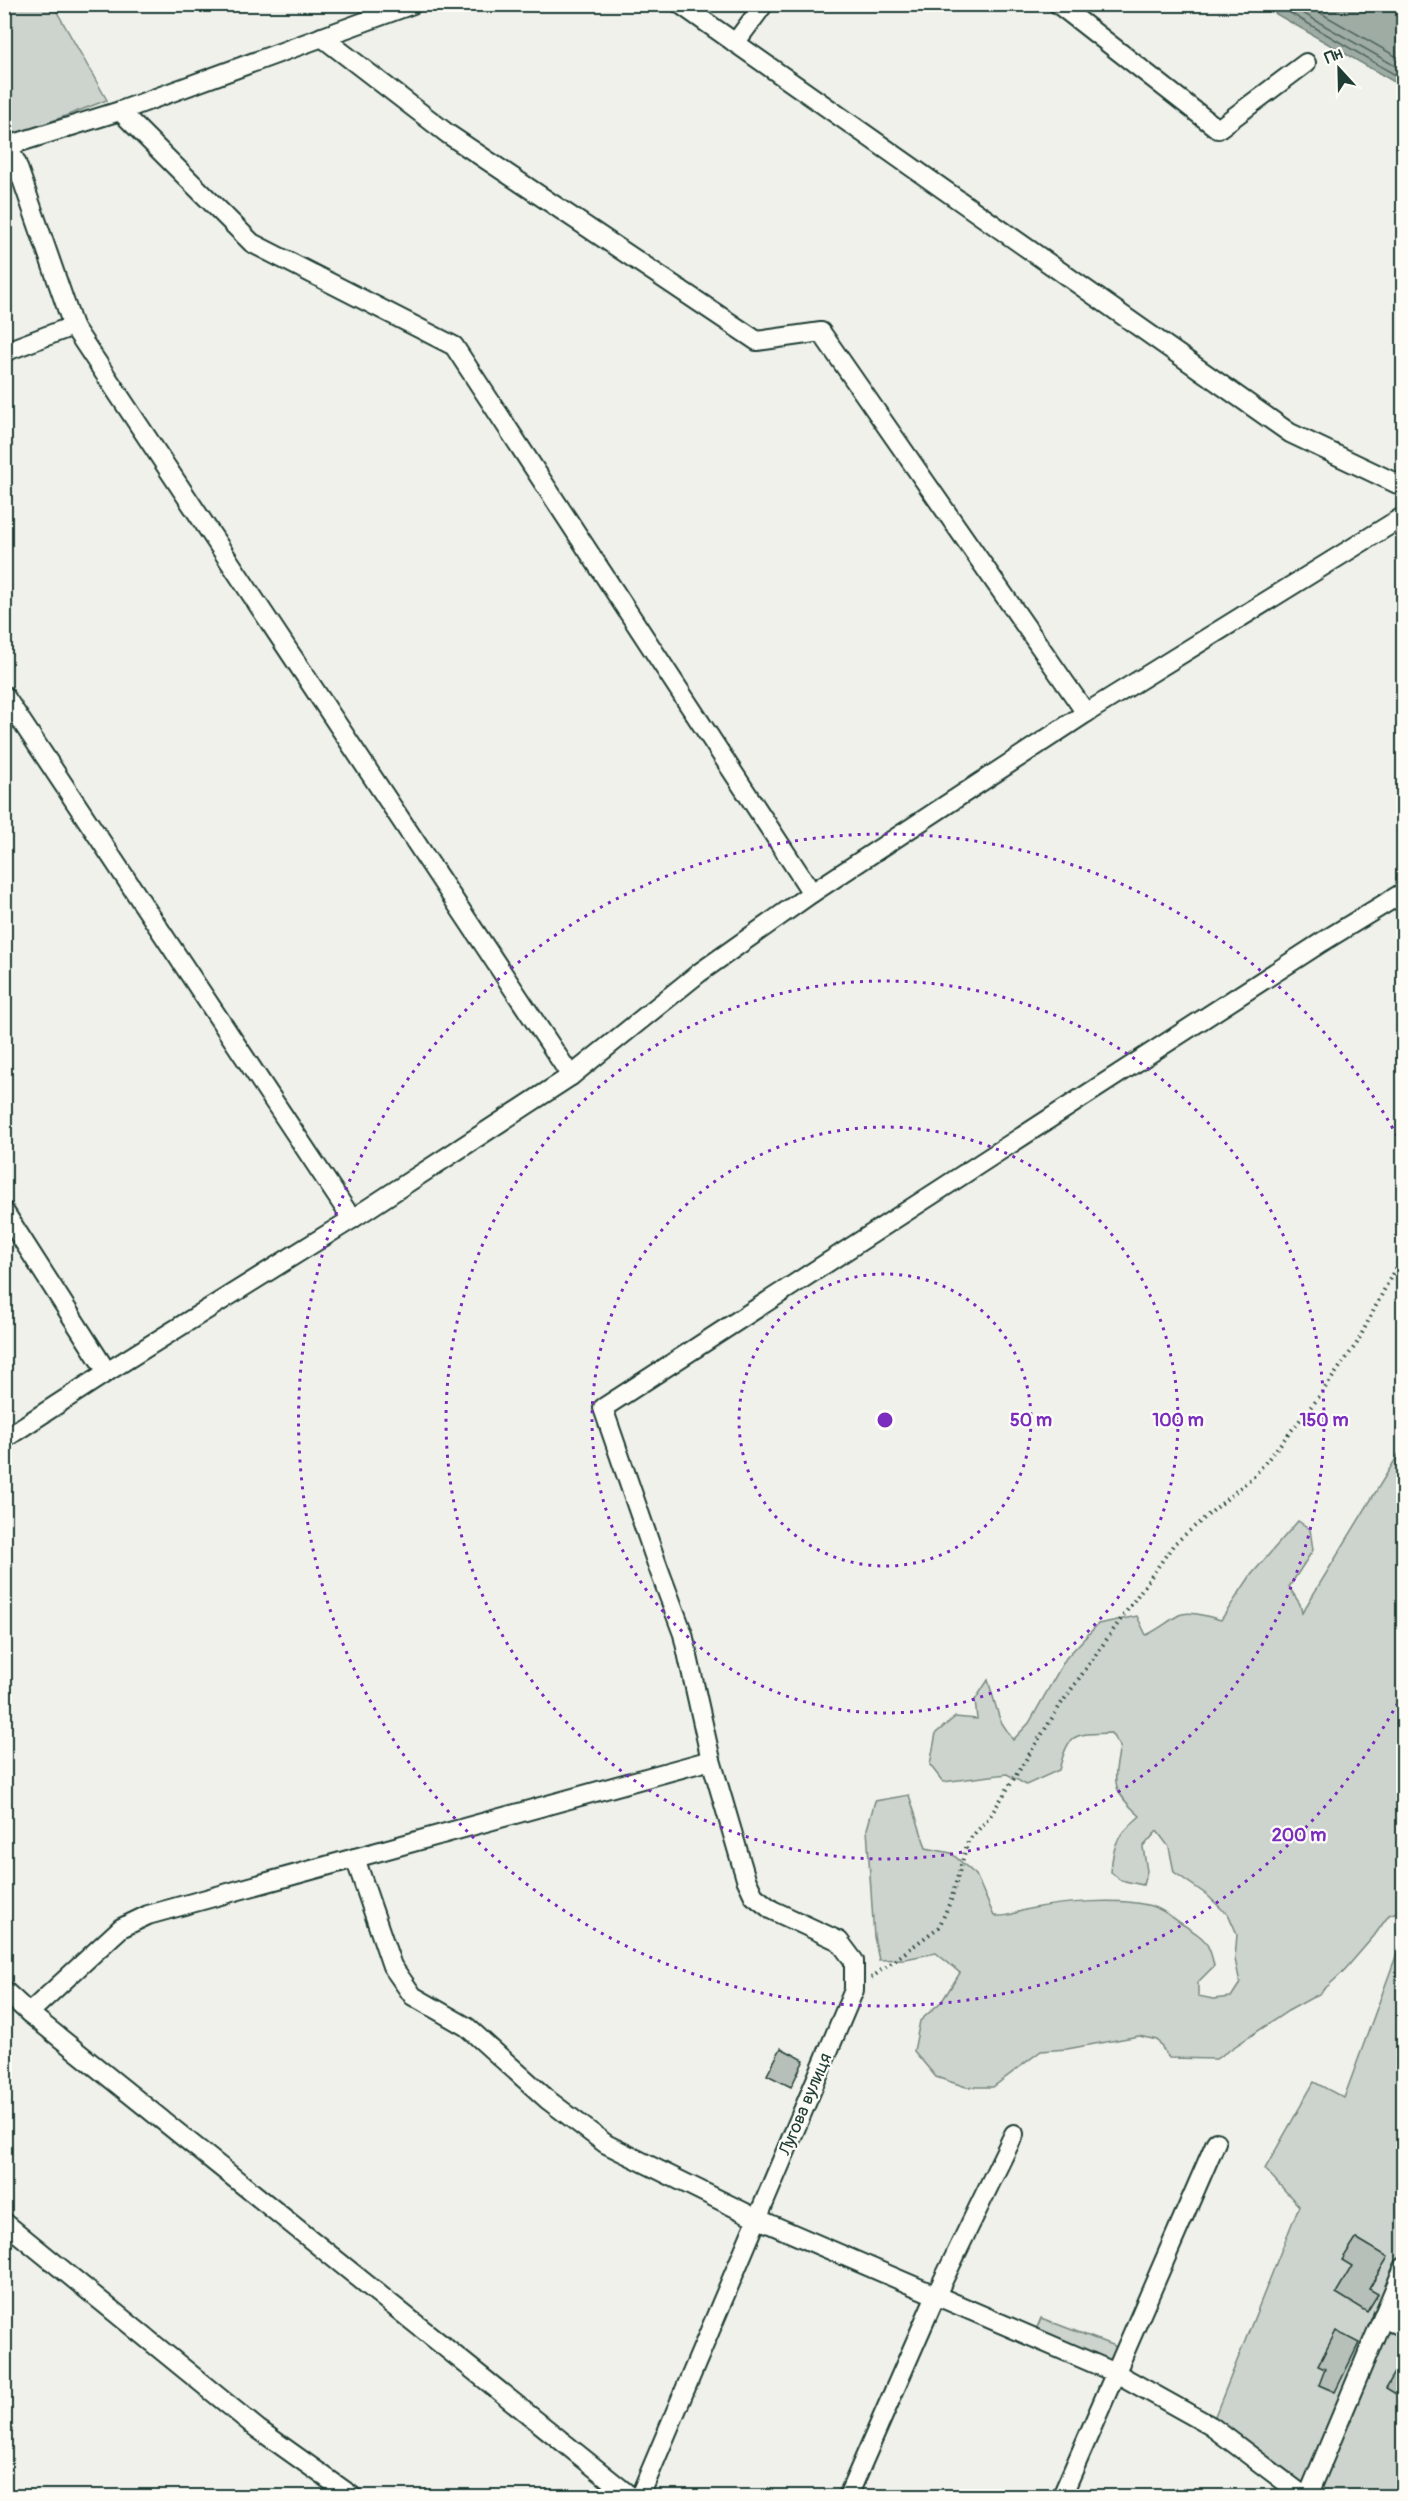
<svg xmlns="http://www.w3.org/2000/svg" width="1408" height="2501" font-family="Pangolin,sans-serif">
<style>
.green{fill:#cdd3cd;stroke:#768880;stroke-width:1.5}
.water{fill:#9faca4;stroke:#6c8077;stroke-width:1.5}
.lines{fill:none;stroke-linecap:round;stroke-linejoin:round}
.shore{stroke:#526961;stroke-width:1.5}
.building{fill:#b6bfb8;stroke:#1f3d34;stroke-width:1.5}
.minor-casing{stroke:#1f3d34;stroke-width:22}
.path{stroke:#1f3d34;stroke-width:4;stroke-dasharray:1.5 4.5;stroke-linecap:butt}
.minor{stroke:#fdfcf7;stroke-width:18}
.ring{fill:none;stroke:#7b2cbf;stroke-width:3;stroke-dasharray:3 6}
.labels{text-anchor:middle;stroke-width:4.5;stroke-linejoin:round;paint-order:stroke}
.street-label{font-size:18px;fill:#1f3d34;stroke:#fdfcf7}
.centre{fill:#7b2cbf;stroke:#fdfcf7;stroke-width:3}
.ring-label{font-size:18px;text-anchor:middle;font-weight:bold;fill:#7b2cbf;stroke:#fdfcf7;stroke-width:4.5;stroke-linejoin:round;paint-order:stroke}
</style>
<rect width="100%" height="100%" fill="#f0f1eb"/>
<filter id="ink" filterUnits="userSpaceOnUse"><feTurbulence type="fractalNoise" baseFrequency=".0167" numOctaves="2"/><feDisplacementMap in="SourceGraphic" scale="12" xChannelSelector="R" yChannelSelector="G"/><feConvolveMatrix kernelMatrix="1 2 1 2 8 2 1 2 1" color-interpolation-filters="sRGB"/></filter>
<g filter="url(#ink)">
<g class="green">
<polygon points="5,5 53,5 107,100 5,139"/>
<path d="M1403 1447V1910L1389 1915 1374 1936 1342 1973 1319 1994 1288 2011 1216 2059 1169 2058 1157 2040 1139 2036 1067 2049 1041 2051 993 2087H966L936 2077 914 2051 920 2021 942 2001 960 1973 936 1953 905 1959 879 1960 874 1937 867 1829 875 1801 909 1795 926 1848 951 1853 976 1875 994 1916C1011 1917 1014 1912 1029 1909 1061 1902 1124 1897 1154 1907 1164 1910 1174 1919 1182 1924 1203 1937 1209 1940 1214 1966L1198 1982V1996L1213 1999 1231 1997 1240 1983 1235 1959 1237 1934 1229 1916 1207 1895 1174 1872 1169 1847 1157 1831 1143 1847 1147 1871 1143 1885 1120 1880 1111 1872C1113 1841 1118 1836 1140 1816 1111 1790 1113 1782 1120 1747L1111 1733C1073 1734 1069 1732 1059 1770L1026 1785 1007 1774 943 1782 930 1765 936 1733 955 1717 977 1719 975 1700 988 1680 1000 1720 1013 1740 1029 1723 1066 1658 1098 1624 1137 1616 1146 1635C1158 1630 1168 1621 1179 1615 1190 1610 1210 1617 1221 1620L1251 1575 1298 1521 1310 1529 1313 1550 1289 1587 1300 1604 1302 1613Z"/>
<polygon points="1403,1937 1403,2496 1304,2496 1211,2426 1299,2206 1265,2169 1314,2082 1344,2098"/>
<polygon points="1041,2318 1117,2347 1105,2376 1030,2344"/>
</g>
<polygon class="water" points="1267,5 1403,5 1403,87 1276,14"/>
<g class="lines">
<g class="shore">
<polyline points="1275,4 1404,80"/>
<polyline points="1287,4 1404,71"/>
<polyline points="1305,4 1404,61"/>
</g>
</g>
<g class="building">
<polygon points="781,2048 804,2060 791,2087 767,2075"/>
<polygon points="1356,2238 1388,2257 1369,2289 1378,2294 1367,2312 1336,2293 1352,2266 1342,2260"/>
<polygon points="1336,2331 1359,2343 1335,2392 1319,2385 1325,2369 1318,2366"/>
<polygon points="1404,2357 1404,2399 1386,2388"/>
</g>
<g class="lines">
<g class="minor-casing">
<g id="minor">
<polyline points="680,4 1290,433 1404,487"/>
<polyline points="1058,4 1218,129 1306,63"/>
<polyline points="322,37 448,134 757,341 821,332 1086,713"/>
<polyline points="735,43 764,4"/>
<polyline points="120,111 252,243 454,346 812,893"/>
<polyline points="4,147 120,111 413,4"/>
<polyline points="7,147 16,162 73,326 571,1076"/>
<polyline points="4,352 73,326"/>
<polyline points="4,695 352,1219"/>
<polyline points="4,1211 107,1372"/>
<polyline points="4,1439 107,1372 352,1219 571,1076 699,973 812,893 1086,713 1404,516"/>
<polyline points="355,1858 392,1966 413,1996 467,2027 548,2100 606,2144 756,2218 1116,2373 1211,2426 1304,2496"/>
<polyline points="4,1990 29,2013 630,2496"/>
<polyline points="29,2013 121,1928 148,1915 711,1760"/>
<polyline points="4,2222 258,2429 352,2496"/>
<polyline points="1383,2316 1404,2328"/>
<polyline points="640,2496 854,1990 854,1961 839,1941 772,1910 754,1896 746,1879 711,1760 683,1634 658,1567 603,1408 1322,942 1404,892"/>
<polyline points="848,2496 936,2295 1014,2134"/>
<polyline points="1062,2496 1216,2142"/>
<polyline points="1308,2496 1404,2267"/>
</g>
</g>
<polyline class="path" points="871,1978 939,1927 951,1900 968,1841 989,1818 1061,1704 1174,1544 1255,1475 1318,1398 1357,1343 1404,1251"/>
<use href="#minor" class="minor"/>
</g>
</g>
<g class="ring">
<circle cx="885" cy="1420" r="146"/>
<circle cx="885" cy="1420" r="293"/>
<circle cx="885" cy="1420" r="439"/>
<path d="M1402 1695A586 586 0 1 1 1402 1145"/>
</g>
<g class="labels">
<g class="street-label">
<text transform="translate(805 2104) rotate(-67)" y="6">Лугова вулиця</text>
</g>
</g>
<circle cx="885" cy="1420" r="9" class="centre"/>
<g class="ring-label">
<text x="1031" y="1426">50 m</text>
<text x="1178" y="1426">100 m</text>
<text x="1324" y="1426">150 m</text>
<text x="1299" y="1841">200 m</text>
</g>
<rect width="1408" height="2501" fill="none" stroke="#fdfcf7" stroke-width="24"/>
<rect x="12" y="12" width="1384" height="2477" fill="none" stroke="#1f3d34" stroke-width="2" filter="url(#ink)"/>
<g transform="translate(1339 69) rotate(338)" stroke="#fdfcf7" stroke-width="4.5" paint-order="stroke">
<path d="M0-4.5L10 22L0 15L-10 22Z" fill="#1f3d34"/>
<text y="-9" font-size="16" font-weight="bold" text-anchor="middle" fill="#1f3d34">Пн</text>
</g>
</svg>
